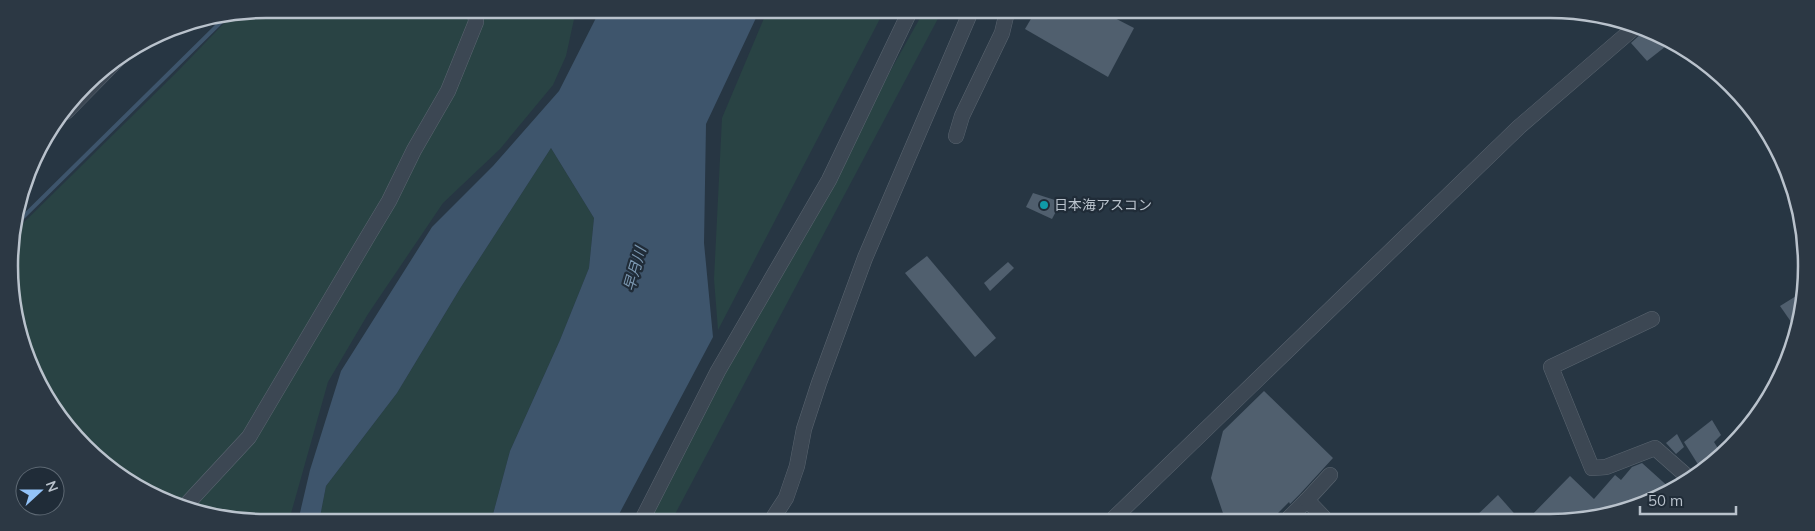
<svg xmlns="http://www.w3.org/2000/svg" width="1815" height="531" font-family="Mulish,'Noto Sans JP',sans-serif">
<style>
.green{fill:#294344}
.water{fill:#3e556c}
.lines{fill:none;stroke-linecap:round;stroke-linejoin:round}
.stream{stroke:#3e556c;stroke-width:4}
.building{fill:#505f6e}
.minor-casing{stroke:#5a6570;stroke-width:16}
.minor{stroke:#3c4753;stroke-width:15}
.culture-dot{fill:#0f9aa8;stroke:#202c38;stroke-width:2}
.labels{text-anchor:middle;stroke-width:4.5;stroke-linejoin:round;paint-order:stroke}
.poi-label{font-size:14px;fill:#b9c2cc;stroke:#202c38;text-anchor:start}
.water-label{font-size:15px;font-style:italic;fill:#7a96af;stroke:#202c38}
.rim{fill:none;stroke:#b9c2cc;stroke-width:2.5}
</style>
<rect width="100%" height="100%" fill="#273643"/>
<g class="green">
<polygon points="266,9 576,10 566,56 553,85 500,149 443,203 368,314 328,382 290,517 215,517 123,479 52,408 17,332 11,235 178,71 231,16"/>
<polygon points="767,11 884,11 718,330 714,279 722,118"/>
<polygon points="924,11 942,11 673,518 645,518 819,198"/>
<polygon points="551,148 594,218 589,268 560,340 510,451 492,518 320,517 326,486 397,393 461,287"/>
</g>
<polygon class="water" points="600,10 757,11 756,18 706,124 704,243 713,337 617,518 492,518 510,451 560,340 589,268 594,218 551,148 461,287 397,393 326,486 320,517 299,517 310,470 341,371 432,227 493,166 559,91"/>
<g class="lines">
<polyline class="stream" points="12,228 226,17"/>
</g>
<g class="building">
<polygon points="1035,12 1103,12 1134,28 1108,77 1025,29"/>
<polygon points="1643,32 1670,43 1647,61 1631,43"/>
<polygon points="1033,193 1061,202 1052,219 1026,207"/>
<polygon points="927,256 996,338 975,357 905,273"/>
<polygon points="1008,262 1014,268 990,291 984,283"/>
<polygon points="1801,293 1801,316 1796,329 1780,306"/>
<polygon points="1264,391 1333,458 1300,494 1290,504 1289,502 1274,517 1268,514 1263,519 1225,519 1211,478 1223,431"/>
<polygon points="1712,420 1721,435 1714,442 1719,450 1699,466 1684,442"/>
<polygon points="1677,434 1684,447 1676,454 1666,443"/>
<polygon points="1642,463 1672,490 1663,496 1583,520 1527,520 1570,476 1594,499 1615,475 1621,480 1632,467"/>
<polygon points="1498,495 1520,520 1472,520"/>
</g>
<g class="lines">
<g class="minor-casing">
<g id="minor">
<polyline points="66,112 117,60"/>
<polyline points="956,136 962,116 1002,33 1007,12"/>
<polyline points="1652,319 1551,367 1592,468 1606,467 1655,448 1689,478"/>
<polyline points="186,505 249,437 368,236 389,201 414,150 448,91 476,22 475,10"/>
<polyline points="643,518 718,371 829,180 910,11"/>
<polyline points="773,518 786,498 797,466 804,429 819,383 865,258 971,11"/>
<polyline points="1113,519 1519,127 1634,28"/>
<polyline points="1288,519 1307,500"/>
<polyline points="1326,520 1307,500 1330,475"/>
</g>
</g>
<use href="#minor" class="minor"/>
</g>
<circle class="culture-dot" cx="1044" cy="205" r="5"/>
<g class="labels">
<g class="poi-label">
<text x="1054" y="210">日本海アスコン</text>
</g>
<g class="water-label">
<text transform="translate(635 269) rotate(-74)" y="5">早月川</text>
</g>
</g>
<path d="M0 0H1815V531H0ZM266 18H1550A248 248 0 0 1 1798 266V266A248 248 0 0 1 1550 514H266A248 248 0 0 1 18 266V266A248 248 0 0 1 266 18Z" fill="#2c3844" fill-rule="evenodd"/>
<path class="rim" d="M266 18H1550A248 248 0 0 1 1798 266V266A248 248 0 0 1 1550 514H266A248 248 0 0 1 18 266V266A248 248 0 0 1 266 18Z"/>
<g transform="translate(40 491) rotate(69)"><circle r="24" fill="#202c38" stroke="#5d6873"/>
<path d="M0-4L9 19L0 12L-9 19Z" fill="#93c3f8"/>
<text y="-8" font-size="14" font-weight="bold" text-anchor="middle" fill="#b9c2cc">N</text>
</g>
<path d="M1640 506v8h96v-8" fill="none" stroke="#b9c2cc" stroke-width="2.5"/>
<text x="1648" y="506" font-size="15" fill="#b9c2cc" stroke="#202c38" stroke-width="4" paint-order="stroke">50 m</text>
</svg>
